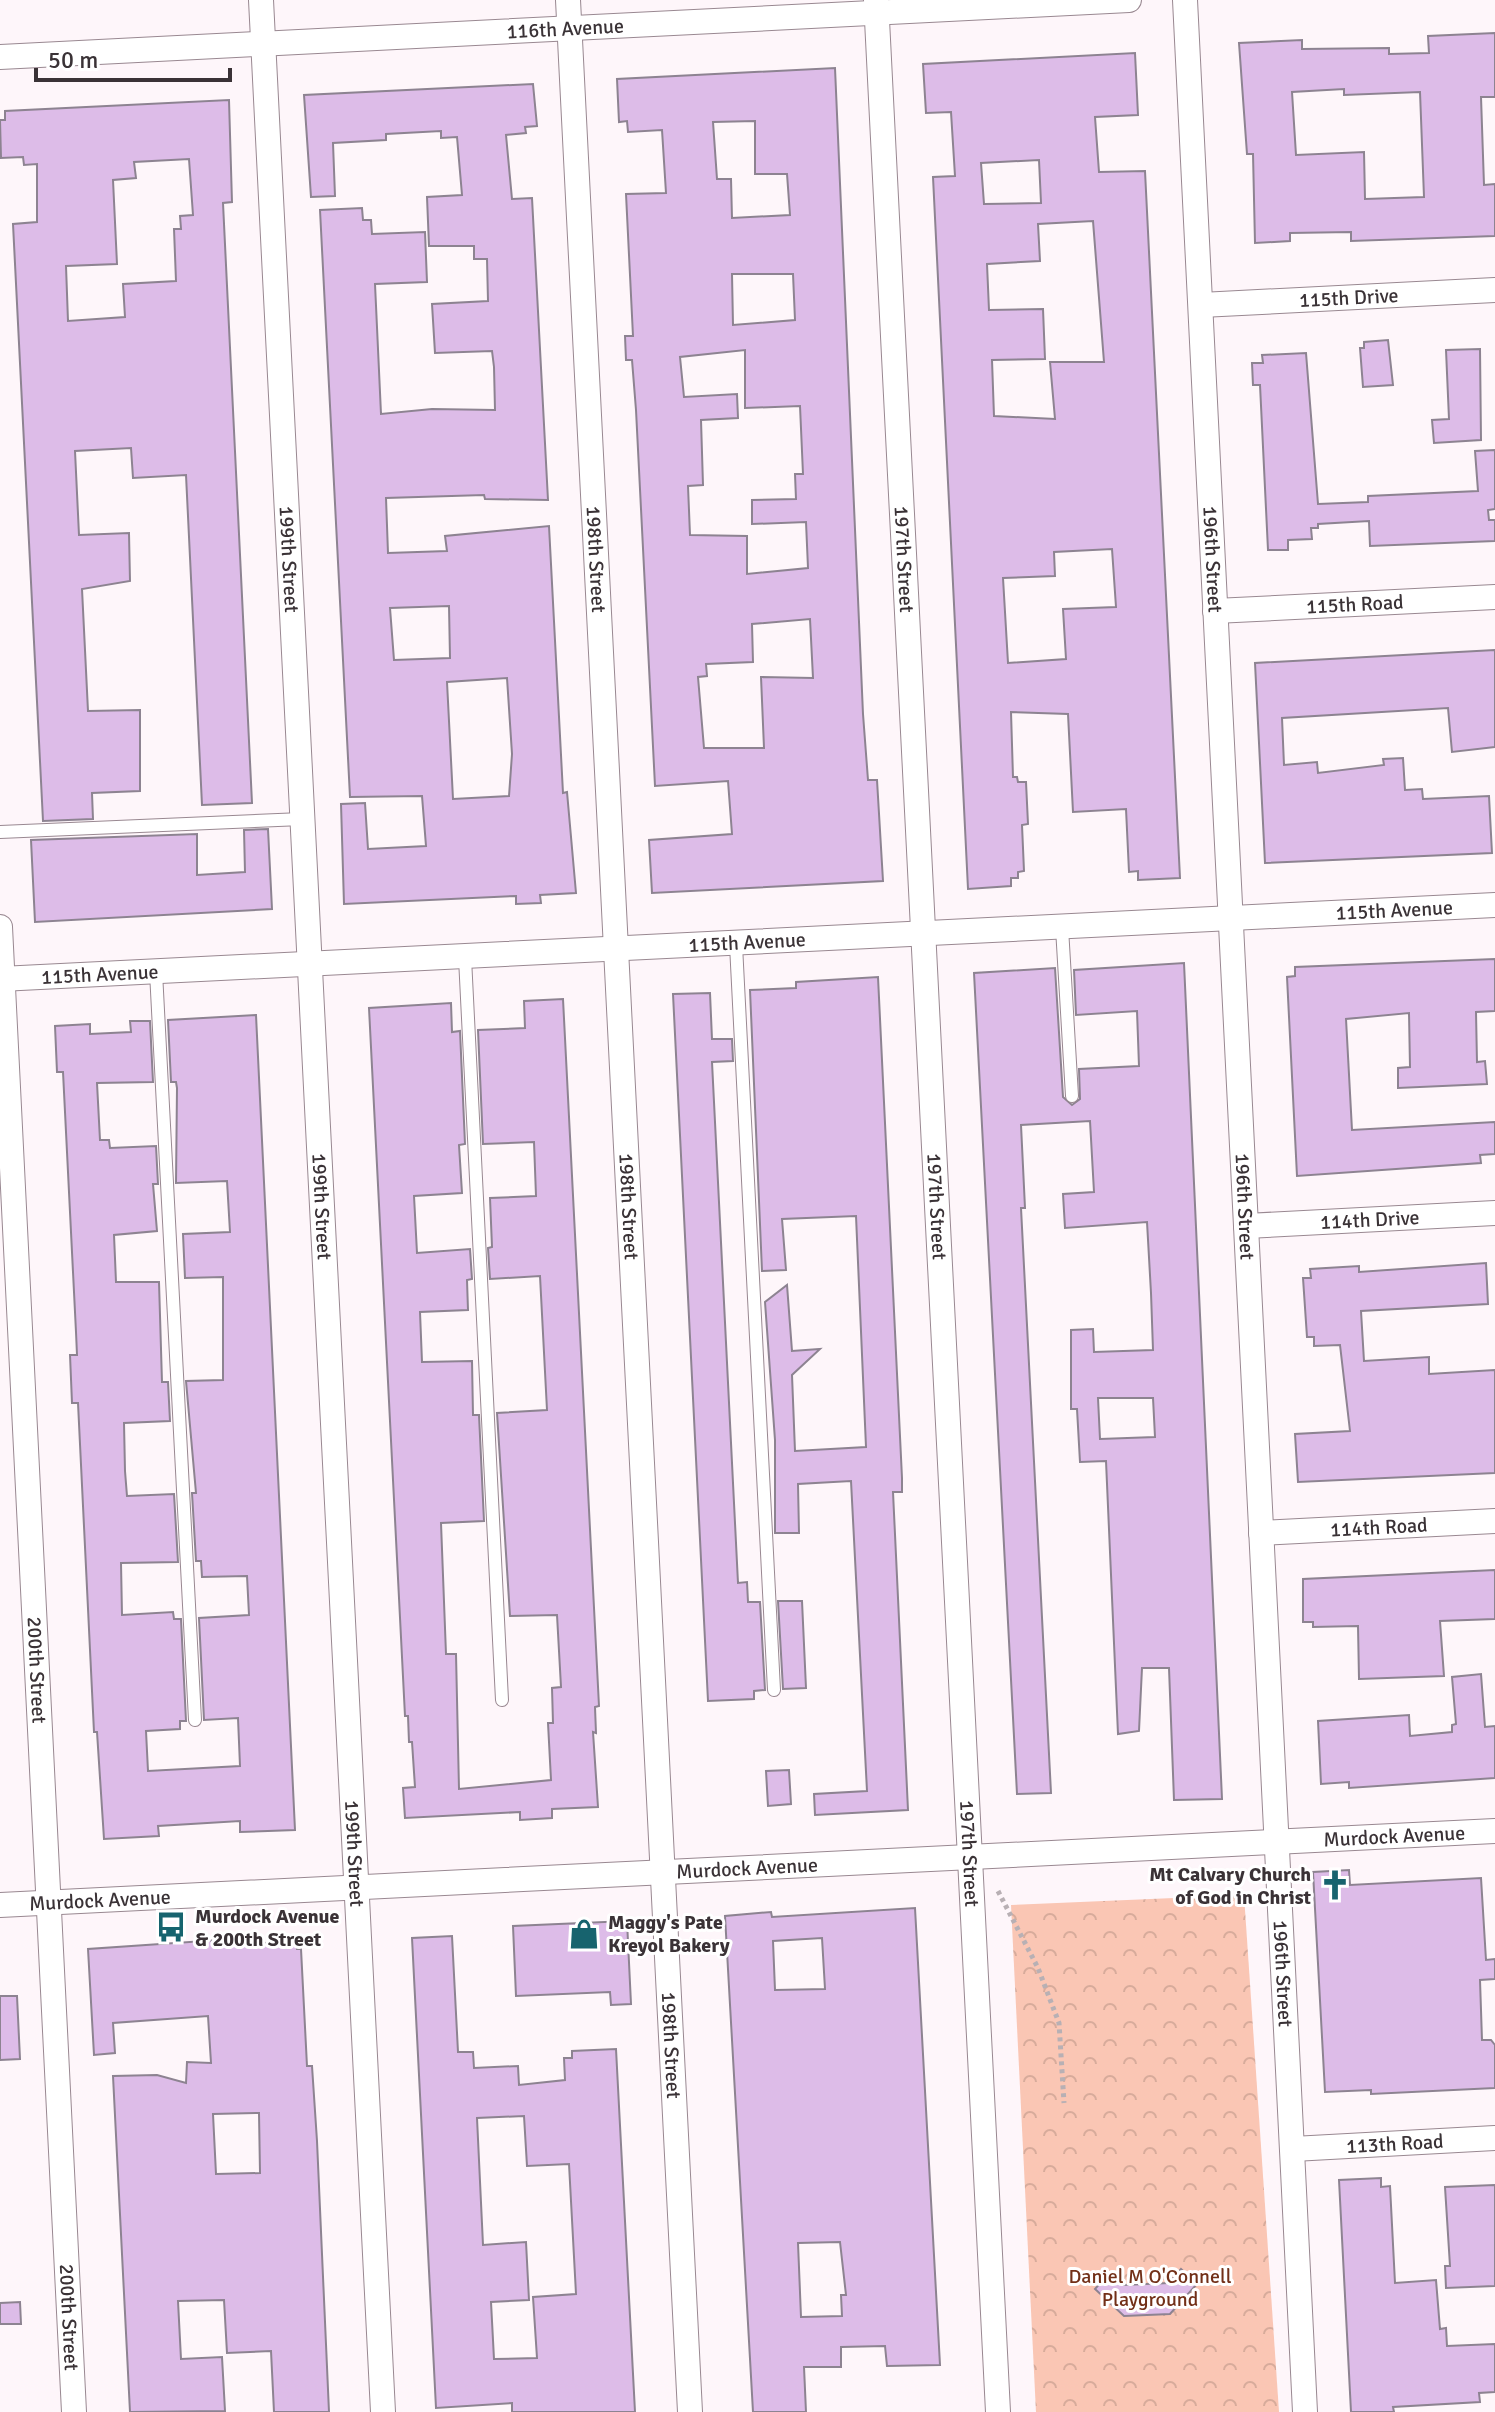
<svg xmlns="http://www.w3.org/2000/svg" width="1495" height="2412" font-family="Signika,sans-serif">
<style>
.park{fill:url(#park-crowns)}
.building{fill:#ddbce8;stroke:#8d8391;stroke-width:2;fill-rule:evenodd}
.lines{fill:none;stroke-linecap:round;stroke-linejoin:round}
.service-casing{stroke:#998891;stroke-width:14}
.minor-casing{stroke:#998891;stroke-width:26}
.path{stroke:#b8b0b4;stroke-width:5;stroke-dasharray:4 4;stroke-linecap:butt}
.service{stroke:#fff;stroke-width:12}
.minor{stroke:#fff;stroke-width:24}
.labels{text-anchor:middle;stroke-width:6;stroke-linejoin:round;paint-order:stroke}
.street-label{font-size:20px;fill:#3a3236;stroke:#fff}
.poi-label{font-size:20px;font-weight:bold;fill:#3a3236;stroke:#fff;text-anchor:start}
.park-label{font-size:20px;fill:#723018;stroke:#fff}
</style>
<defs>
<pattern id="park-crowns" width="20" height="18" patternUnits="userSpaceOnUse" patternTransform="scale(2)"><rect width="20" height="18" fill="#fac6b4"/><path d="M2 6a3 3 0 1 1 6 0M12 15a3 3 0 1 1 6 0" fill="none" stroke="#d7ab9b"/></pattern>
</defs>
<rect width="100%" height="100%" fill="#fef6fa"/>
<polygon class="park" points="1244,1895 1279,2412 1036,2412 1011,1905"/>
<g class="building">
<path d="M1495 33V97H1481L1484 185 1495 184V236L1351 241V232L1290 233V241L1255 243 1253 154H1247L1239 43 1302 40V49L1389 48V54L1429 53 1428 36ZM1344 89V95L1420 92 1424 197 1365 199 1364 152 1296 155 1292 92Z"/>
<path d="M1135 53 1138 115 1095 117 1099 172 1145 171 1180 878 1138 880V871L1129 872 1126 809 1073 812 1068 714 1011 712 1013 777H1017L1018 782H1026L1028 824 1022 825 1024 871 1018 872V878H1011V886L968 889 933 177 955 176 951 112 926 113 923 64ZM1039 160 1041 203 984 204 981 163ZM1093 221 1104 362H1050L1055 419 994 416 992 360 1045 359 1043 309 989 310 987 264 1040 261 1038 224ZM1112 549 1116 607 1063 609 1066 659 1008 663 1003 578 1055 576 1054 552Z"/>
<path d="M835 68 863 714 868 780H877L883 881 652 893 649 840 732 834 728 781 655 786 636 410 632 360H626L625 336H633L626 194 666 193 662 130 628 132 627 121 619 122 617 79ZM755 121V174H787L790 215 732 218 731 179H717L713 122ZM732 274H793L795 320 733 325ZM745 350V408L800 406 803 474H795L796 499 752 500V524L806 522 808 568 747 574V536L690 535 688 486 703 485 701 420 738 418 737 394 684 397 680 357ZM810 619 813 678 761 677 764 748H704L698 677 707 676 706 664 753 662 752 624Z"/>
<path d="M533 84 537 126 525 127 526 133 506 135 512 199 532 198 548 500 485 499 484 495 386 498 388 553 447 551 445 536 549 526 563 793 567 792 576 893 540 895 541 903 516 904V896L344 904 341 804 365 803 368 849 426 846 422 796 350 797 320 210 362 208 363 220H371L372 234 425 232 427 282 375 284 381 414 432 409 495 410 494 367 492 351 435 353 432 304 488 301 487 259H474V246H429L427 197 462 195 457 137 441 138V131L386 134V140L333 143 335 196 311 197 304 95ZM449 606 450 658 394 660 390 608ZM507 678 512 754 509 796 453 799 447 682Z"/>
<path d="M229 100 232 202 223 203 252 803 202 805 186 475 133 478 131 448 75 451 79 535 129 533 130 581 82 589 88 711 140 710V791L92 793 93 819 43 821 13 224 37 222V164L24 165 23 157 1 158 0 120H5V111ZM189 159 193 215 180 216 181 229H174L176 281 123 284 125 317 68 321 66 266 117 264 113 180 136 178 134 162Z"/>
<polygon points="1388,340 1393,385 1363,387 1360,348 1364,348 1364,342"/>
<polygon points="1480,349 1481,440 1434,443 1432,420 1449,419 1446,350"/>
<polygon points="1306,353 1318,504 1368,502 1368,496 1478,491 1475,451 1495,450 1495,509 1488,510 1489,520 1495,520 1495,541 1370,546 1369,521 1318,524 1318,528 1311,528 1312,539 1288,540 1288,550 1268,550 1260,385 1253,385 1252,363 1263,363 1262,355"/>
<polygon points="1495,650 1495,747 1452,752 1448,708 1282,718 1284,765 1317,762 1318,773 1384,765 1383,759 1403,758 1405,790 1422,789 1423,799 1489,796 1492,853 1265,863 1255,663"/>
<polygon points="268,829 272,909 35,922 31,840 197,834 197,875 245,872 244,830"/>
<polygon points="1495,959 1495,1011 1476,1012 1477,1062 1485,1061 1487,1084 1398,1088 1398,1068 1410,1067 1409,1013 1346,1019 1352,1130 1495,1122 1495,1154 1480,1155 1481,1163 1297,1176 1287,977 1295,976 1295,967"/>
<path d="M1184 963 1222 1799 1174 1800 1169 1668H1142L1139 1731 1118 1734 1106 1461 1080 1462 1077 1409H1071V1330L1093 1329 1094 1352 1153 1350 1151 1293 1147 1222 1065 1228 1063 1194 1094 1192 1090 1121 1021 1125 1025 1208H1021L1051 1793 1017 1794 974 973 1055 968 1063 1097 1072 1105 1080 1099 1079 1069 1139 1066 1137 1011 1076 1015 1074 970ZM1098 1398H1153L1155 1437 1100 1439Z"/>
<polygon points="878,977 902,1478 902,1492 893,1492 908,1810 815,1815 814,1794 867,1791 851,1481 798,1484 799,1533 775,1533 775,1440 765,1302 787,1285 792,1351 820,1349 792,1375 795,1451 866,1447 856,1216 782,1219 786,1270 762,1271 750,990 796,988 796,982"/>
<polygon points="710,993 712,1039 732,1039 733,1061 712,1062 738,1583 747,1582 748,1602 760,1602 765,1690 754,1691 754,1699 708,1701 673,994"/>
<polygon points="563,999 599,1706 595,1707 596,1733 593,1732 598,1807 552,1809 552,1818 520,1820 520,1812 405,1818 403,1788 415,1787 412,1742 409,1742 408,1716 405,1716 369,1008 451,1003 452,1032 460,1031 465,1144 459,1145 462,1193 414,1196 417,1253 470,1249 472,1279 467,1280 468,1310 420,1312 422,1362 472,1361 473,1415 479,1415 484,1521 441,1523 446,1654 456,1654 459,1789 551,1780 548,1723 553,1723 552,1688 561,1687 557,1615 510,1616 497,1413 547,1410 540,1276 490,1279 488,1248 492,1247 490,1198 536,1196 534,1142 483,1144 478,1030 525,1028 524,1001"/>
<polygon points="256,1015 295,1830 240,1832 240,1821 158,1826 159,1836 104,1839 97,1732 94,1732 78,1403 72,1403 70,1355 77,1355 76,1332 63,1072 57,1072 55,1026 90,1024 90,1034 131,1032 130,1021 150,1021 153,1082 97,1083 100,1140 109,1140 110,1148 156,1146 158,1184 153,1184 157,1231 114,1235 116,1282 159,1282 162,1382 168,1382 170,1421 124,1423 125,1471 127,1496 174,1494 178,1562 121,1563 122,1615 173,1612 174,1619 181,1619 186,1721 180,1721 180,1729 146,1731 148,1771 240,1766 238,1718 204,1720 199,1618 249,1615 247,1576 202,1577 201,1561 196,1561 192,1493 196,1493 186,1381 223,1380 223,1277 185,1278 183,1234 230,1232 227,1181 176,1183 177,1088 176,1082 171,1082 168,1020"/>
<polygon points="1486,1263 1488,1304 1361,1311 1364,1361 1429,1357 1429,1374 1495,1370 1495,1473 1298,1482 1295,1434 1350,1431 1340,1345 1314,1346 1314,1337 1307,1337 1303,1278 1311,1278 1310,1269 1359,1266 1359,1272"/>
<polygon points="1495,1570 1495,1619 1440,1621 1444,1676 1359,1679 1358,1626 1313,1627 1313,1622 1303,1622 1303,1579"/>
<polygon points="778,1601 802,1601 806,1688 783,1689"/>
<polygon points="1481,1674 1485,1727 1495,1726 1495,1778 1349,1788 1349,1782 1321,1784 1318,1721 1409,1715 1410,1736 1452,1732 1452,1725 1456,1724 1452,1677"/>
<polygon points="789,1770 791,1804 768,1806 766,1771"/>
<polygon points="1349,1870 1350,1885 1481,1878 1486,1960 1495,1959 1495,1979 1480,1980 1482,2040 1491,2040 1495,2045 1495,2088 1371,2094 1371,2090 1325,2092 1313,1872"/>
<path d="M915 1908 940 2365 887 2366 885 2346 841 2347V2367H804L806 2412H753L725 1916 771 1912 772 1917ZM822 1938 825 1989 775 1990 773 1941ZM840 2242 846 2295H841L842 2316 801 2317 798 2243Z"/>
<polygon points="627,1921 631,2004 611,2005 610,1992 516,1996 513,1926"/>
<path d="M452 1936 458 2052H473L474 2068 518 2066 519 2085 565 2080 564 2058H572V2051L616 2049 635 2412H512V2403L436 2408 412 1938ZM524 2116 527 2166 569 2164 576 2294 533 2297 537 2358 494 2359 491 2302 529 2300 526 2242 483 2245 477 2118Z"/>
<path d="M233 1939V1944L296 1942 297 1949H301L307 2066H312L317 2141 329 2412H274L271 2351 227 2353 224 2300 178 2301 181 2359 222 2357 225 2411 130 2412 113 2076 157 2075 186 2083 187 2062 211 2063 208 2016 113 2023 115 2053 94 2055 88 1949ZM259 2113 260 2173 216 2174 213 2114Z"/>
<polygon points="0,1996 17,1996 20,2059 0,2060"/>
<polygon points="1381,2178 1381,2187 1390,2186 1395,2283 1436,2280 1440,2329 1446,2328 1447,2346 1495,2344 1495,2392 1479,2393 1480,2402 1393,2407 1394,2412 1351,2412 1339,2180"/>
<polygon points="1495,2185 1495,2286 1446,2288 1445,2266 1450,2266 1445,2187"/>
<polygon points="1181,2269 1197,2284 1170,2314 1124,2316 1095,2289 1109,2273 1123,2285 1169,2283"/>
<polygon points="20,2302 21,2324 0,2324 0,2303"/>
</g>
<g class="lines">
<g class="service-casing">
<g id="service">
<polyline points="0,832 302,819"/>
<polyline points="1062,928 1072,1096"/>
<polyline points="736,945 774,1690"/>
<polyline points="465,958 502,1700"/>
<polyline points="156,972 195,1720"/>
</g>
</g>
<g class="minor-casing">
<g id="minor">
<path id="s1" d="M261 0 383 2412"/>
<path id="s2" d="M568 0 690 2412"/>
<path id="s3" d="M876 0 998 2412"/>
<path id="s4" d="M1185 0 1305 2412"/>
<path id="s5" d="M0 57 1129 0"/>
<path id="s6" d="M1201 305 1495 290"/>
<path id="s7" d="M1215 611 1495 597"/>
<path id="s8" d="M0 927 74 2412"/>
<path id="s9" d="M0 979 1495 905"/>
<path id="s10" d="M1246 1226 1495 1213"/>
<path id="s11" d="M1261 1533 1495 1521"/>
<path id="s12" d="M0 1905 1495 1831"/>
<path id="s13" d="M1293 2149 1495 2138"/>
</g>
</g>
<polyline class="path" points="998,1891 1038,1968 1059,2023 1064,2103"/>
<use href="#service" class="service"/>
<use href="#minor" class="minor"/>
</g>
<defs>
<g id="church-bare" transform="scale(2.4)"><path d="M-1.2-6h2.4v3.5h3.3v2.4h-3.3V6h-2.4V-.1h-3.3v-2.4h3.3Z" fill="#17636e" stroke="#fff" stroke-width="2.5" paint-order="stroke"/></g>
<g id="bus-bare" transform="scale(2.4)"><path d="M-5-6H5V4H4V6H2V4H-2V6H-4V4H-5ZM-3.5-4V0h7V-4ZM-3.5 1.2v1.5H-2V1.2ZM2 1.2v1.5H3.5V1.2Z" fill="#17636e" stroke="#fff" stroke-width="2.5" paint-order="stroke"/></g>
<g id="shop-bare" transform="scale(2.4)"><path d="M-5-2.5h2.3a2.7 3.5 0 0 1 5.4 0H5L5.5 6h-11ZM-1.5-2.5h3a1.5 2.3 0 0 0-3 0Z" fill="#17636e" stroke="#fff" stroke-width="2.5" paint-order="stroke"/></g>
</defs>
<g fill-rule="evenodd">
<use href="#church-bare" x="1335" y="1885"/>
<use href="#bus-bare" x="171" y="1927"/>
<use href="#shop-bare" x="584" y="1934"/>
</g>
<g class="labels">
<g class="street-label">
<text dy="7" stroke="none"><textPath href="#s5" startOffset="566">116th Avenue</textPath></text>
<text dy="7" stroke="none"><textPath href="#s6" startOffset="148">115th Drive</textPath></text>
<text dy="7" stroke="none"><textPath href="#s1" startOffset="560">199th Street</textPath></text>
<text dy="7" stroke="none"><textPath href="#s2" startOffset="560">198th Street</textPath></text>
<text dy="7" stroke="none"><textPath href="#s3" startOffset="560">197th Street</textPath></text>
<text dy="7" stroke="none"><textPath href="#s4" startOffset="560">196th Street</textPath></text>
<text dy="7" stroke="none"><textPath href="#s7" startOffset="140">115th Road</textPath></text>
<text dy="7" stroke="none"><textPath href="#s9" startOffset="1396">115th Avenue</textPath></text>
<text dy="7" stroke="none"><textPath href="#s9" startOffset="748">115th Avenue</textPath></text>
<text dy="7" stroke="none"><textPath href="#s9" startOffset="100">115th Avenue</textPath></text>
<text dy="7" stroke="none"><textPath href="#s1" startOffset="1208">199th Street</textPath></text>
<text dy="7" stroke="none"><textPath href="#s2" startOffset="1208">198th Street</textPath></text>
<text dy="7" stroke="none"><textPath href="#s3" startOffset="1208">197th Street</textPath></text>
<text dy="7" stroke="none"><textPath href="#s4" startOffset="1208">196th Street</textPath></text>
<text dy="7" stroke="none"><textPath href="#s10" startOffset="124">114th Drive</textPath></text>
<text dy="7" stroke="none"><textPath href="#s11" startOffset="118">114th Road</textPath></text>
<text dy="7" stroke="none"><textPath href="#s8" startOffset="744">200th Street</textPath></text>
<text dy="7" stroke="none"><textPath href="#s12" startOffset="1396">Murdock Avenue</textPath></text>
<text dy="7" stroke="none"><textPath href="#s1" startOffset="1856">199th Street</textPath></text>
<text dy="7" stroke="none"><textPath href="#s3" startOffset="1856">197th Street</textPath></text>
<text dy="7" stroke="none"><textPath href="#s12" startOffset="748">Murdock Avenue</textPath></text>
<text dy="7" stroke="none"><textPath href="#s12" startOffset="100">Murdock Avenue</textPath></text>
<text dy="7" stroke="none"><textPath href="#s4" startOffset="1976">196th Street</textPath></text>
<text dy="7" stroke="none"><textPath href="#s2" startOffset="2048">198th Street</textPath></text>
<text dy="7" stroke="none"><textPath href="#s13" startOffset="102">113th Road</textPath></text>
<text dy="7" stroke="none"><textPath href="#s8" startOffset="1392">200th Street</textPath></text>
</g>
<g class="poi-label">
<text x="1311" y="1881" text-anchor="end">Mt Calvary Church<tspan x="1311" dy="23">of God in Christ</tspan></text>
<text x="195" y="1923">Murdock Avenue<tspan x="195" dy="23">&amp; 200th Street</tspan></text>
<text x="608" y="1929">Maggy's Pate<tspan x="608" dy="23">Kreyol Bakery</tspan></text>
</g>
<g class="park-label">
<text x="1150" y="2283">Daniel M O'Connell<tspan x="1150" dy="23">Playground</tspan></text>
</g>
</g>
<path d="M36 68v12h194v-12" fill="none" stroke="#3a3236" stroke-width="4"/>
<text x="48" y="68" font-size="24" fill="#3a3236" stroke="#ffffff" stroke-width="6" paint-order="stroke">50 m</text>
</svg>
